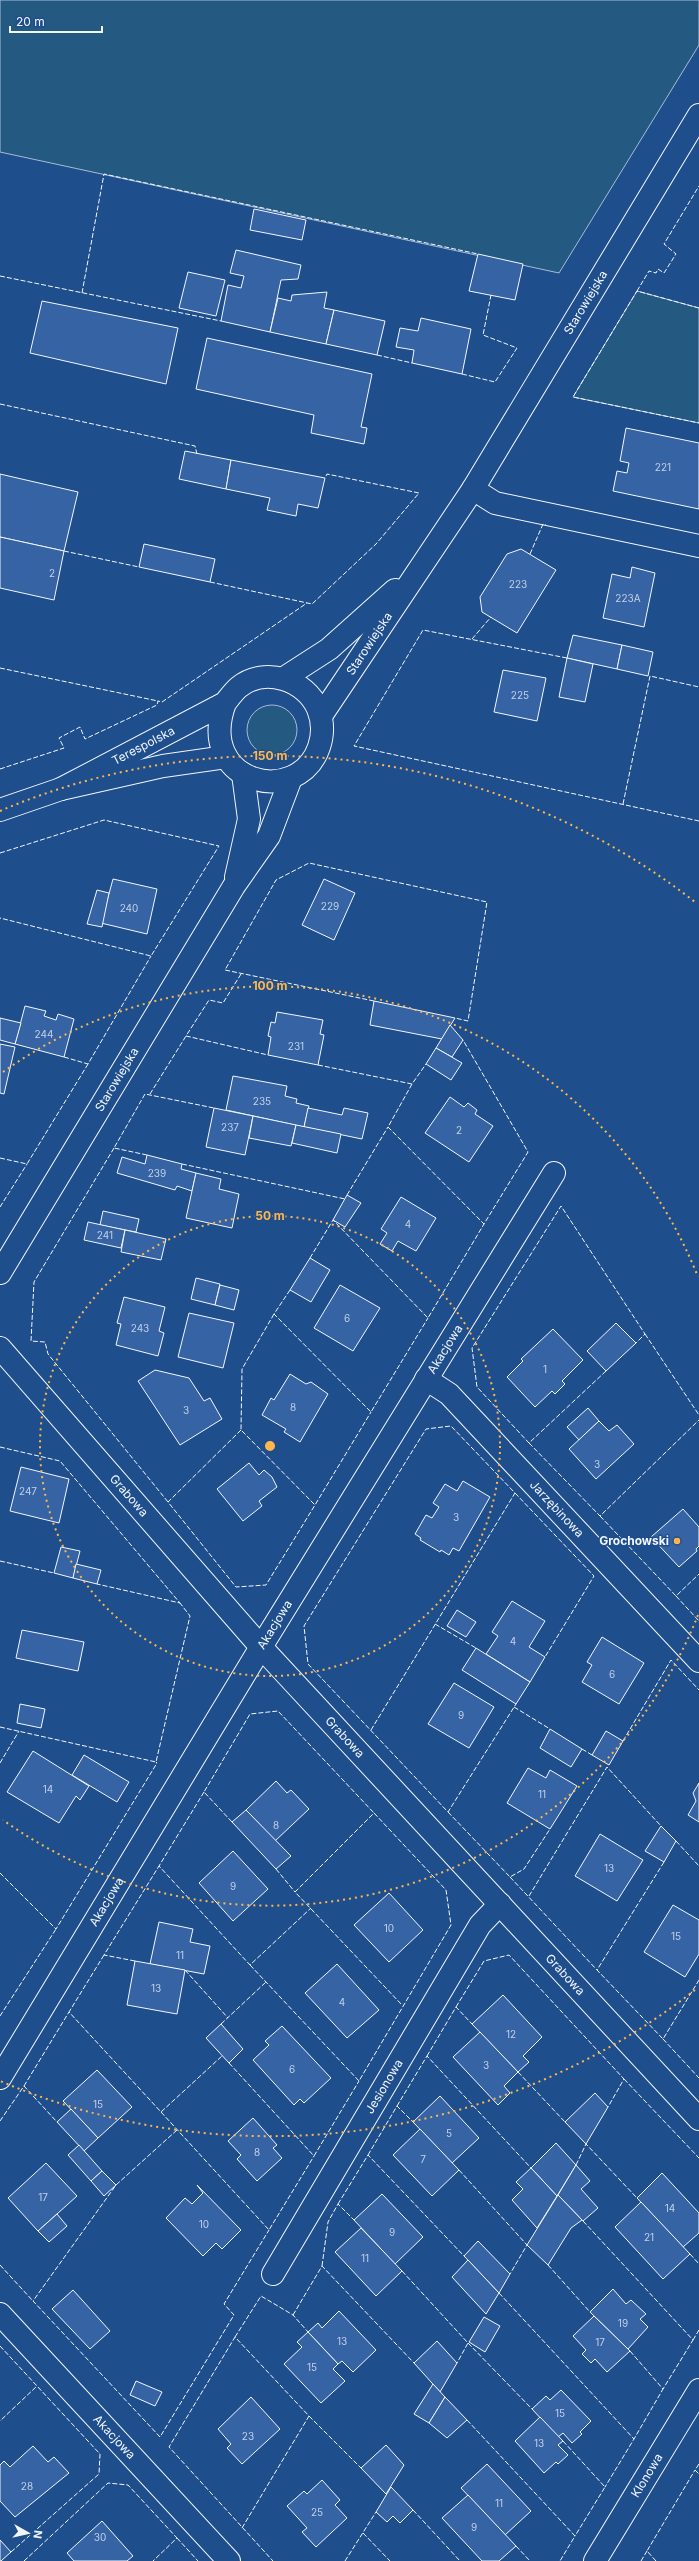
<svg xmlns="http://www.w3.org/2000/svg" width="699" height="2561" font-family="Inter,sans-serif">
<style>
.green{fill:#245a82;stroke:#a8bbd7}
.building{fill:#3563a3;stroke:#f2f6ff}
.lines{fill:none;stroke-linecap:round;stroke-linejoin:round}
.minor-casing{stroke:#f2f6ff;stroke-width:24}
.minor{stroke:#1f4e8c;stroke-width:22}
.fence{stroke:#f2f6ff;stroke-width:1;stroke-dasharray:5 2;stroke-linecap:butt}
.ring{fill:none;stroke:#ffb74d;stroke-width:2;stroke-dasharray:2 4}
.poi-dot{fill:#ffb74d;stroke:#1f4e8c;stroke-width:1.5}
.labels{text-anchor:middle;stroke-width:3;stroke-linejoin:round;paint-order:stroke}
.number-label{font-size:10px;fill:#c3d1e8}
.street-label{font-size:12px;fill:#f2f6ff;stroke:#1f4e8c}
.poi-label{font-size:12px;font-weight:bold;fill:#f2f6ff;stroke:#1f4e8c;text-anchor:end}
.centre{fill:#ffb74d;stroke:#1f4e8c;stroke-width:2}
.ring-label{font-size:12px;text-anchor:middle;font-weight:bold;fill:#ffb74d;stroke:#1f4e8c;stroke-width:3;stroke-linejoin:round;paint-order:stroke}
</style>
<rect width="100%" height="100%" fill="#1f4e8c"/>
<g class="green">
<polygon points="0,0 699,0 699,45 559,273 0,152"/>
<polygon points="637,291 699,308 699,423 573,397"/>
<circle cx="272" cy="730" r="25"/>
</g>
<g class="building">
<polygon points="254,209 306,220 302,240 250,230"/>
<polygon points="236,250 301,265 298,279 281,280 270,332 221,321 228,285 241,288 244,276 230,273"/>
<polygon points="478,254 523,264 515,300 469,291"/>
<polygon points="188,272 225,280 216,316 179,308"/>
<polygon points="327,292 324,308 334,310 326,344 270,332 278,298 291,301 292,295"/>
<polygon points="42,301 178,328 166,384 30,353"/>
<polygon points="334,310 385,321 377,355 326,344"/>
<polygon points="421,318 471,329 462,374 412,363 414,350 396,347 400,328 418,331"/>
<polygon points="207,338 372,374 361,427 367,428 364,444 311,433 314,415 196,389"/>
<polygon points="626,428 699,443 699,509 613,491 617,471 627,473 629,463 620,461"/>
<polygon points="185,451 231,460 226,489 179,479"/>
<polygon points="231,460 325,478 318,508 298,504 296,516 267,510 270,498 226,489"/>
<polygon points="0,474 78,492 64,551 0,537"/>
<polygon points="0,537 64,551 54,600 0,588"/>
<polygon points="144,544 215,559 210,582 139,567"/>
<polygon points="521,549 556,570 517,633 482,612 480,597 507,554"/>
<polygon points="632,567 655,573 644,627 603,618 612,574 630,578"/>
<polygon points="573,635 622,645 617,669 567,658"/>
<polygon points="622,645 653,652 648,676 617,669"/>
<polygon points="567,658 593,664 585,702 559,697"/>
<polygon points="503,670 546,678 537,721 494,712"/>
<polygon points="113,879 157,889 147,934 101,923"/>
<polygon points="324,879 355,893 334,940 302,925"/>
<polygon points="97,890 109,893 102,927 87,924"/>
<polygon points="374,1001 455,1018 442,1039 370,1025"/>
<polygon points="25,1006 46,1011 44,1016 56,1020 58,1014 74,1019 64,1057 15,1044"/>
<polygon points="277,1012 323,1020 320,1034 324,1035 318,1065 268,1055 271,1037 268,1036 271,1022 275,1023"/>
<polygon points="0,1018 21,1023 15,1044 0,1040"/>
<polygon points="450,1025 463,1040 452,1057 436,1048"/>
<polygon points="0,1044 15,1047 4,1094 0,1093"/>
<polygon points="436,1048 462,1063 451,1080 426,1064"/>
<polygon points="233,1076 287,1086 285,1096 297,1099 296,1103 309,1106 304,1127 226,1110"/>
<polygon points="450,1097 464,1107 468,1103 477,1110 475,1114 493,1126 469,1162 425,1133"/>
<polygon points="214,1108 253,1116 245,1155 206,1147"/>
<polygon points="308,1108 342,1115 344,1108 368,1113 362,1139 304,1127"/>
<polygon points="253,1116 296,1125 291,1146 249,1138"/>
<polygon points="296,1125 341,1134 337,1153 292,1143"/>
<polygon points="147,1155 182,1164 181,1169 196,1173 192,1191 177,1186 175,1190 117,1173 122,1157 145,1164"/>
<polygon points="196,1173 221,1179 219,1189 239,1194 232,1228 186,1218"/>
<polygon points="347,1195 361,1203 345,1227 333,1220"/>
<polygon points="401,1197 436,1218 416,1251 398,1241 392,1251 380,1244 387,1233 381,1229"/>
<polygon points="103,1211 139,1219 136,1232 100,1225"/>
<polygon points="88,1222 125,1230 121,1248 84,1240"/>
<polygon points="125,1230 166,1239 161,1260 121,1252"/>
<polygon points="310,1258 330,1270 311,1302 290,1290"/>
<polygon points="196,1278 220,1284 215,1305 191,1299"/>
<polygon points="220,1285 239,1290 234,1310 215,1305"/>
<polygon points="340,1285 380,1308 353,1351 314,1328"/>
<polygon points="124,1297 165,1307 159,1331 164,1333 158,1356 116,1345 121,1324 117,1323"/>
<polygon points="189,1313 234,1323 223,1368 178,1357"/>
<polygon points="616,1323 636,1343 606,1371 587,1351"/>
<polygon points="553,1329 583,1360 562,1381 565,1384 555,1394 552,1391 535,1407 507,1377 523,1361 521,1359"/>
<polygon points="155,1370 189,1378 204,1401 210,1398 222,1419 180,1445 138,1381"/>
<polygon points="290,1374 306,1384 311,1382 328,1394 300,1442 284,1432 286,1429 262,1415 271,1398 274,1400"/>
<polygon points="588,1408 599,1421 579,1440 567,1427"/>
<polygon points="599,1421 609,1431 617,1425 634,1444 596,1479 569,1449"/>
<polygon points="249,1463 259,1475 264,1470 272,1477 277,1487 259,1501 262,1506 243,1521 217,1489"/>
<polygon points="21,1467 69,1479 59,1523 10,1511"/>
<polygon points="463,1481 490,1497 459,1551 453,1548 449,1555 441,1550 440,1552 420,1540 421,1538 415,1534 426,1515 432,1518 439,1507 433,1503 445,1484 457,1491"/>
<polygon points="683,1509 699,1527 699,1546 696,1549 697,1551 679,1567 651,1537"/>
<polygon points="61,1547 80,1551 73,1578 54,1573"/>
<polygon points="76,1564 101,1570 97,1584 73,1578"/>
<polygon points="512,1601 545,1621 529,1647 545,1657 530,1682 486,1654 498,1636 492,1632"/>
<polygon points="457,1610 476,1622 466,1637 447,1626"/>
<polygon points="22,1630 84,1642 78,1671 16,1658"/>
<polygon points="602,1637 644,1663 619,1704 582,1682 592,1665 587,1662"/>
<polygon points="476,1648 530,1682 516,1704 462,1670"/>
<polygon points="454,1683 494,1707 469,1748 428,1724"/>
<polygon points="20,1704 45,1709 41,1728 17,1723"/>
<polygon points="550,1729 582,1749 571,1767 540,1748"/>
<polygon points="606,1731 623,1741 609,1765 592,1755"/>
<polygon points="33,1751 89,1786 80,1800 76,1796 59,1823 7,1792"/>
<polygon points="84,1755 129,1782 117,1802 72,1775"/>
<polygon points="528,1768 546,1778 550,1770 577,1786 550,1829 507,1803"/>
<polygon points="276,1781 287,1793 291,1790 309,1809 275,1841 246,1810"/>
<polygon points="699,1783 699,1822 688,1815 696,1801 693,1793"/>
<polygon points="246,1810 291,1856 276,1869 232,1822"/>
<polygon points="661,1826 676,1841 664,1862 645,1851"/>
<polygon points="600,1834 643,1860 617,1901 575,1876"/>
<polygon points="233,1851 268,1889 233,1921 199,1883"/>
<polygon points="389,1893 423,1930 389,1962 354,1925"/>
<polygon points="673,1905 699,1920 699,1954 685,1977 644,1952"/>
<polygon points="159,1922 193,1929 190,1942 210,1946 204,1974 150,1964"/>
<polygon points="135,1961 185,1970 177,2014 127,2005"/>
<polygon points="337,1964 379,2010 347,2038 305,1993"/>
<polygon points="503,1995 542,2037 523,2056 529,2062 518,2072 472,2024"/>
<polygon points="221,2024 243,2049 229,2063 206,2038"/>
<polygon points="282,2026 331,2078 304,2103 300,2099 294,2105 253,2060 269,2045 265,2041"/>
<polygon points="480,2032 518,2072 504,2086 510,2093 498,2105 453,2057"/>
<polygon points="97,2070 132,2107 98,2138 63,2101"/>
<polygon points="595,2093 608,2107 586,2144 565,2122"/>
<polygon points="440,2096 479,2138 452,2163 413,2122"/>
<polygon points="71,2109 98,2138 84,2151 57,2122"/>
<polygon points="253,2118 277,2145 273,2148 282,2158 257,2181 237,2159 241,2155 228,2141"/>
<polygon points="420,2129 459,2170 432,2196 393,2155"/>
<polygon points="556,2143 576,2165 557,2196 531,2168"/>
<polygon points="79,2145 102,2171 91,2181 68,2155"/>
<polygon points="46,2163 77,2196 38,2231 8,2198"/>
<polygon points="576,2165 590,2181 581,2189 598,2208 583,2221 558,2195"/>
<polygon points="531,2168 557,2196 537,2228 512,2200 523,2189 516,2182"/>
<polygon points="102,2171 116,2185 104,2196 91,2181"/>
<polygon points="662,2173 699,2213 699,2233 683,2247 637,2198"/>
<polygon points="197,2185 241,2230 222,2249 216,2243 203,2256 166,2218 185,2198 192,2204 203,2193"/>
<polygon points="382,2194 423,2237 395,2264 354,2220"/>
<polygon points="558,2195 582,2220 571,2228 548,2265 527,2245"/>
<polygon points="641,2202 690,2254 663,2279 615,2227"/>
<polygon points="57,2214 67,2226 49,2242 38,2231"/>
<polygon points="361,2228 402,2271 376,2296 335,2252"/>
<polygon points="478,2241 510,2274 499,2293 464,2256"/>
<polygon points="468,2260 499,2293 486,2314 452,2277"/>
<polygon points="613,2289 626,2304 631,2300 646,2314 640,2319 648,2327 628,2349 590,2312"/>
<polygon points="73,2290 110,2331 90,2349 52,2309"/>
<polygon points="339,2311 376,2350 353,2372 342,2361 338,2364 308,2332 318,2323 322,2328"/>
<polygon points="594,2316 630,2351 607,2372 595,2359 591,2363 582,2354 586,2350 573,2336"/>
<polygon points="484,2317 500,2326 485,2352 469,2342"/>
<polygon points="308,2332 338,2364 333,2369 345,2381 321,2403 284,2364 302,2347 297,2342"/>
<polygon points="437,2341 457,2363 440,2392 414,2363"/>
<polygon points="136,2381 162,2392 155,2406 130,2395"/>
<polygon points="433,2384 445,2397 429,2423 414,2414"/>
<polygon points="561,2390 591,2421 580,2432 582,2434 572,2443 563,2433 558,2437 532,2409 546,2396 550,2400"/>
<polygon points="251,2397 280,2429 242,2464 227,2448 231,2444 218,2429"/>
<polygon points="445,2397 467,2420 447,2438 429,2423"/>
<polygon points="540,2417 563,2441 558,2445 568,2455 558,2464 556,2462 544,2473 515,2441"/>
<polygon points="386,2445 404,2465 386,2494 361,2468"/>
<polygon points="33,2446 48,2462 54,2457 69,2473 15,2517 0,2501 0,2465 4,2461 10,2467"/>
<polygon points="487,2464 531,2511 505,2535 461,2488"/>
<polygon points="322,2480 340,2500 335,2505 347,2518 316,2547 302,2532 307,2528 287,2506 304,2491 307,2494"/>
<polygon points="391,2487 413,2510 400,2523 393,2516 387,2522 376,2512"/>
<polygon points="468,2495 516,2546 499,2561 482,2561 442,2518"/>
<polygon points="102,2521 133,2556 127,2561 74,2561 67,2553"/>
<polygon points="0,2540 11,2552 1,2561 0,2561"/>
</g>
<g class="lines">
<g class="minor-casing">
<g id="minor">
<polyline points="473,489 495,503 699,546"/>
<polyline points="284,678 329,649 395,590"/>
<path id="s1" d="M321 716 473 489 699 115"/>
<path id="s2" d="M61 789 225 703C229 698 234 691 239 687 265 666 306 680 318 709 323 721 323 735 319 747 298 808 195 784 225 703"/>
<polyline points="0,810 61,789 163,766 226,757"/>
<polyline points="236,877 249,819 243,774"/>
<path id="s3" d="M0 1273 234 886 269 836 291 778"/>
<path id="s4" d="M0 1348 261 1647 699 2119"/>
<path id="s5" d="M426 1379 449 1394 699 1661"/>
<path id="s6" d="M0 2078 261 1647 554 1173"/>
<path id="s7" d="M273 2274 480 1925 500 1904"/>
<path id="s8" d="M0 2314 229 2561"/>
<path id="s9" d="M595 2561 699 2390"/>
</g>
</g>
<use href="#minor" class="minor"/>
<g class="fence">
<polyline points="0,276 221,321"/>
<polyline points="637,291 649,271 656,273 658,269 664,273 676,254 664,244 699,186"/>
<polyline points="82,293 104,174 478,254"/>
<polyline points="699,308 637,291 573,397 699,423"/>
<polyline points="377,355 412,363"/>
<polyline points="462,374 495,382 517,348 483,335 491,295"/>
<polyline points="0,404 195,446 197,454"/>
<polyline points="64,551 139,567"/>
<polyline points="530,554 543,524 546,525"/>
<polyline points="210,582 312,604 376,544 419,493 327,474 325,478"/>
<polyline points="472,639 491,617"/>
<polyline points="567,658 423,630 354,746 699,821"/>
<polyline points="0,668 158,701"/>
<polyline points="0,769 64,748 59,738 80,727 85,739 157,705 158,701 162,702 307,603"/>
<polyline points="623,804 650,676 699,687"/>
<polyline points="0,853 104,820 219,846 151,956 0,918"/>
<polyline points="241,974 223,1003 209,1000 186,1036 268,1055"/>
<polyline points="374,1001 225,970 276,880 309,863 487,902 468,1021 455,1018"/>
<polyline points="64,1057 88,1064 151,956"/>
<polyline points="318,1065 412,1084 426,1064"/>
<polyline points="412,1084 388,1127 484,1224 528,1152 463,1040"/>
<polyline points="150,1094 186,1036"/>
<polyline points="114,1148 34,1282 31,1341 45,1342 48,1354 168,1502"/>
<polyline points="147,1155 114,1148 145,1094 214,1108"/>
<polyline points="0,1158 27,1164 88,1064"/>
<polyline points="182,1164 345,1199"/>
<polyline points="347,1195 388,1127"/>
<polyline points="0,1207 27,1164"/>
<polyline points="310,1258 333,1220 428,1318 484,1224"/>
<polyline points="290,1290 274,1314 371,1412 428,1318"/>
<polyline points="274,1314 242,1369 241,1430 315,1505 371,1412"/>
<polyline points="645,1334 699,1415"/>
<polyline points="606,1371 529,1443 477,1387 472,1348 561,1206 645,1334 636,1343"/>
<polyline points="241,1430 168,1502 236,1587 266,1585 315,1505"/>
<polyline points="529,1443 600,1516 699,1420"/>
<polyline points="0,1447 60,1461 180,1603 97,1584"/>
<polyline points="515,1493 594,1576 545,1657"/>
<polyline points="600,1516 676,1596 699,1574"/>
<polyline points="0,1561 54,1573"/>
<polyline points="676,1596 699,1621"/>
<polyline points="435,1624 476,1648"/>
<polyline points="514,1707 550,1729"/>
<polyline points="0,1727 156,1762 190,1616 180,1603"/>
<polyline points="371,1730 515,1493 451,1426 426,1429 304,1626 308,1664 448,1812 516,1704"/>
<polyline points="623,1741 671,1660 699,1690"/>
<polyline points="582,1749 592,1755"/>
<polyline points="0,1763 19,1731"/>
<polyline points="204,1792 159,1866 250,1965 311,1908"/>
<polyline points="448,1812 510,1877 524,1869 550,1829"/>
<polyline points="232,1822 204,1792 250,1714 278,1711 374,1813"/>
<polyline points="676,1841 699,1866"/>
<polyline points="664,1862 597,1970 663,2039 699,1980"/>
<polyline points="276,1869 295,1892"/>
<polyline points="0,1873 56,1929 157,1763 156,1762"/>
<polyline points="510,1877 597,1970"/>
<polyline points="529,1896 607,1767 661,1826"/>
<polyline points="104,1955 69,2012 161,2112 222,2056"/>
<polyline points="135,1961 104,1955 159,1866"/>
<polyline points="250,1965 359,2081 451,1925 446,1890 374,1813 295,1892 402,2005"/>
<polyline points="185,1970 228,2018"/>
<polyline points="456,2007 484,1961 509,1955 624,2079 608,2107"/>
<polyline points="0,2016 56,1929"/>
<polyline points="221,2024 266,1982"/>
<polyline points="663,2039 699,2078"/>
<polyline points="427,2056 456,2007 472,2024"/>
<polyline points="229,2063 314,2156 359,2081"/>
<polyline points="518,2072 565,2122"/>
<polyline points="624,2079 699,2158"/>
<polyline points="24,2086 69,2012"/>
<polyline points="397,2106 427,2056 531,2168"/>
<polyline points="161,2112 269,2230 314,2156"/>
<polyline points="0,2121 24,2086 57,2122"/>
<polyline points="177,2130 116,2185 33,2301 160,2437 234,2315 224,2304 269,2230"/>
<polyline points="368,2155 397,2106 413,2122"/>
<polyline points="576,2165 586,2144 637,2198"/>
<polyline points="459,2170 527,2245 510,2274"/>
<polyline points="338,2204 368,2155 464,2256"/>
<polyline points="583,2221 693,2340 663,2389"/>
<polyline points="690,2254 699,2264"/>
<polyline points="0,2265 33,2301"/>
<polyline points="548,2265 590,2312"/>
<polyline points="322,2266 328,2222 338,2204 354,2220"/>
<polyline points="402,2271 468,2343 457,2363"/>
<polyline points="499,2293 634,2439 605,2487"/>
<polyline points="293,2315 322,2266 414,2363"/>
<polyline points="235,2337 261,2296 293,2315 308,2332"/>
<polyline points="693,2340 699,2330"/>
<polyline points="468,2343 532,2409"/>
<polyline points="0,2346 37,2386 0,2421"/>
<polyline points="630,2351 663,2389 634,2439"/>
<polyline points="309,2416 361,2468"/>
<polyline points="467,2420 575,2536 560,2561"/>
<polyline points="563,2441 605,2487 575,2536"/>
<polyline points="699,2464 695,2470 699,2474"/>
<polyline points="413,2510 460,2561"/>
<polyline points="242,2528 309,2416 235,2337 169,2447 273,2561"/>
<polyline points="363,2533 390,2561"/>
<polyline points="177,2538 198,2561"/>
<polyline points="516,2546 530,2561"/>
<polyline points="11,2552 99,2474 100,2454 37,2386"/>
<polyline points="24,2561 108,2483 128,2485 177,2538 153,2561"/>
<polyline points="345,2561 376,2512"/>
<polyline points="641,2561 647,2551"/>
<polyline points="656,2561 647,2551 695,2470"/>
</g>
</g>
<g class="ring">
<circle cx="270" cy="1446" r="230"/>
<path d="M698 1615A460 460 0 0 1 3 1820M3 1072A460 460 0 0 1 698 1277"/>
<path d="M695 1990A690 690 0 0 1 0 2081M0 811A690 690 0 0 1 695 902"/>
</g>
<circle class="poi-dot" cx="677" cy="1541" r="4"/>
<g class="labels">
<g class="number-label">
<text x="663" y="471">221</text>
<text x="52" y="577">2</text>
<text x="518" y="588">223</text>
<text x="628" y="602">223A</text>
<text x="520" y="699">225</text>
<text x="330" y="910">229</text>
<text x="129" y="912">240</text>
<text x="44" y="1038">244</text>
<text x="296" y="1050">231</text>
<text x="262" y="1105">235</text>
<text x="230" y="1131">237</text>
<text x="459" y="1134">2</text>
<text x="157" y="1177">239</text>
<text x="408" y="1228">4</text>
<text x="105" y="1239">241</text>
<text x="347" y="1322">6</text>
<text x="140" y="1332">243</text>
<text x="545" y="1373">1</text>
<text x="293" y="1411">8</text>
<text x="186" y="1414">3</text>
<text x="597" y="1468">3</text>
<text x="28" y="1495">247</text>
<text x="456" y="1521">3</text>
<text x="513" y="1645">4</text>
<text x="612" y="1678">6</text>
<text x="461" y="1719">9</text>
<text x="48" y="1793">14</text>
<text x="542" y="1798">11</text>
<text x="276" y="1829">8</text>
<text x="609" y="1872">13</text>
<text x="233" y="1890">9</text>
<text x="389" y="1932">10</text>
<text x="676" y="1940">15</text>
<text x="180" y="1959">11</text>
<text x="156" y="1992">13</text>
<text x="342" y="2006">4</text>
<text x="511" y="2038">12</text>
<text x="486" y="2069">3</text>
<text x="292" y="2073">6</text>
<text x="98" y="2108">15</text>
<text x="449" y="2137">5</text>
<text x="257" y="2156">8</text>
<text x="423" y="2163">7</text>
<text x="43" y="2201">17</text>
<text x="670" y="2212">14</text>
<text x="204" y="2228">10</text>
<text x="392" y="2236">9</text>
<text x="649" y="2241">21</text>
<text x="365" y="2262">11</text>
<text x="623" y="2327">19</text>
<text x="342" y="2345">13</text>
<text x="600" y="2346">17</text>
<text x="312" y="2371">15</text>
<text x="560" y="2417">15</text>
<text x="248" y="2440">23</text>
<text x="539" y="2447">13</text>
<text x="27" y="2490">28</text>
<text x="499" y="2507">11</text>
<text x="317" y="2516">25</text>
<text x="474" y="2531">9</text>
<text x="100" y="2541">30</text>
</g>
<g class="street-label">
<text dy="4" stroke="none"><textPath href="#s1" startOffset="491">Starowiejska</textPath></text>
<text dy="4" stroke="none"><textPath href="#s1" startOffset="87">Starowiejska</textPath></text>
<text dy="4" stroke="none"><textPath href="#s2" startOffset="93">Terespolska</textPath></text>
<text dy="4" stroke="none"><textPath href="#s3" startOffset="226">Starowiejska</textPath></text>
<text dy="4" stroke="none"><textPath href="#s6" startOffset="854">Akacjowa</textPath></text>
<text dy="4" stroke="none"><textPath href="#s4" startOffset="196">Grabowa</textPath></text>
<text dy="4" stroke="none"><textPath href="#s5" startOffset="185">Jarzębinowa</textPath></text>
<text dy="4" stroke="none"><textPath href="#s6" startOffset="530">Akacjowa</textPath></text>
<text dy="4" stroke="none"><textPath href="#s4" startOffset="520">Grabowa</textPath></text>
<text dy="4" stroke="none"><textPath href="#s6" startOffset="206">Akacjowa</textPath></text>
<text dy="4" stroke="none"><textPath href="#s4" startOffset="844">Grabowa</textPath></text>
<text dy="4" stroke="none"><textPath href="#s7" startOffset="218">Jesionowa</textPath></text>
<text dy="4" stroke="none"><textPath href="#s8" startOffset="168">Akacjowa</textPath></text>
<text dy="4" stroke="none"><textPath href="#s9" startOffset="100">Klonowa</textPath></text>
</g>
<g class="poi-label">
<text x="669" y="1545">Grochowski</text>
</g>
</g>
<circle cx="270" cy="1446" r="6" class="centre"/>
<g class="ring-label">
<text x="270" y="760">150 m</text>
<text x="270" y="990">100 m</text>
<text x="270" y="1220">50 m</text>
</g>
<g transform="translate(28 2533) rotate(98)" stroke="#1f4e8c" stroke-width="3" paint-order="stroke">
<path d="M0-3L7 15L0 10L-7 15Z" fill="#f2f6ff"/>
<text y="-6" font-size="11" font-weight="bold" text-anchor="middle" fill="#f2f6ff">N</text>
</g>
<path d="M10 26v6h92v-6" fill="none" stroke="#f2f6ff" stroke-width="2"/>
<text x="16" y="26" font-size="12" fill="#f2f6ff" stroke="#1f4e8c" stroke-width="3" paint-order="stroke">20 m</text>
</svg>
